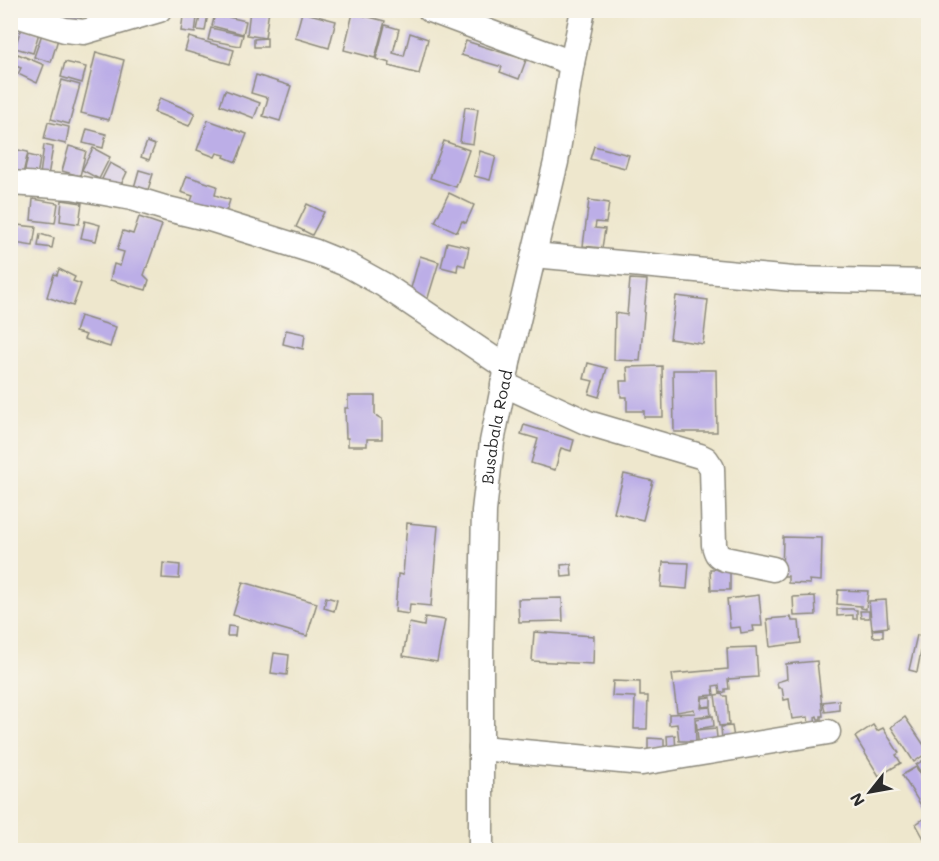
<svg xmlns="http://www.w3.org/2000/svg" width="939" height="861" font-family="Mali,sans-serif">
<style>
.building{fill:#bcaee7}
.lines{fill:none;stroke-linecap:round;stroke-linejoin:round}
.minor-casing{stroke:#8c897c;stroke-width:27}
.minor{stroke:#fff;stroke-width:24}
.labels{text-anchor:middle;stroke-width:6;stroke-linejoin:round;paint-order:stroke}
.street-label{font-size:16px;fill:#2b2b2b;stroke:#f7f3e8}
</style>
<rect width="100%" height="100%" fill="#f7f3e8"/>
<filter id="ink" filterUnits="userSpaceOnUse"><feTurbulence type="fractalNoise" baseFrequency=".0167" numOctaves="2"/><feDisplacementMap in="SourceGraphic" scale="12" xChannelSelector="R" yChannelSelector="G"/><feConvolveMatrix kernelMatrix="1 2 1 2 8 2 1 2 1" color-interpolation-filters="sRGB"/></filter>
<filter id="wash" filterUnits="userSpaceOnUse"><feTurbulence type="fractalNoise" baseFrequency=".008" numOctaves="4" result="noise"/><feDisplacementMap in="SourceGraphic" scale="24" xChannelSelector="R" yChannelSelector="G"/><feGaussianBlur stdDeviation="1.35" result="paint"/><feColorMatrix in="noise" values="0 0 0 0 0 0 0 0 0 0 0 0 0 0 0 0 0 1.4 0 .05"/><feComposite in="paint" operator="in"/></filter>
<g filter="url(#wash)">
<rect width="100%" height="100%" fill="#eee7cd"/>
<g id="blocks">
<g class="building">
<polygon points="33,10 64,10 59,25"/>
<polygon points="66,10 83,10 79,24 64,19"/>
<polygon points="184,10 198,10 195,33 181,31"/>
<polygon points="250,10 269,10 265,38 247,35"/>
<polygon points="201,12 208,13 205,31 197,30"/>
<polygon points="302,12 336,21 329,48 295,38"/>
<polygon points="353,13 385,21 375,58 344,50"/>
<polygon points="215,14 246,21 243,34 212,26"/>
<polygon points="385,25 399,29 393,53 404,56 410,33 428,39 419,74 389,66 390,63 376,59"/>
<polygon points="21,28 39,33 33,53 15,48"/>
<polygon points="211,28 243,35 240,46 208,40"/>
<polygon points="42,34 58,39 51,62 34,57"/>
<polygon points="189,37 234,50 230,64 185,51"/>
<polygon points="267,38 267,47 254,47 254,39"/>
<polygon points="466,41 526,60 519,79 500,72 502,67 461,55"/>
<polygon points="96,52 124,60 109,120 81,113"/>
<polygon points="18,54 44,65 37,83 18,74 21,68 13,65"/>
<polygon points="65,62 86,67 82,83 61,77"/>
<polygon points="256,75 291,86 280,121 263,116 268,98 251,93"/>
<polygon points="62,80 80,85 69,124 51,119"/>
<polygon points="225,90 260,103 254,118 220,105"/>
<polygon points="160,98 195,113 189,126 154,112"/>
<polygon points="465,107 478,109 473,144 460,142"/>
<polygon points="208,120 247,134 236,162 224,157 225,155 217,153 215,157 197,150"/>
<polygon points="48,122 69,127 66,144 44,139"/>
<polygon points="87,129 106,134 103,148 83,143"/>
<polygon points="444,141 469,150 456,187 430,178"/>
<polygon points="147,142 155,145 149,160 141,157"/>
<polygon points="44,145 53,147 48,176 40,175"/>
<polygon points="69,146 86,151 80,176 62,171"/>
<polygon points="594,146 629,155 625,168 590,159"/>
<polygon points="93,148 110,157 99,179 82,170"/>
<polygon points="18,150 28,152 22,178 10,176 10,152 17,153"/>
<polygon points="480,151 496,156 490,180 474,176"/>
<polygon points="28,155 40,158 36,183 23,180"/>
<polygon points="110,163 127,172 119,189 102,179"/>
<polygon points="139,170 153,174 146,196 133,191"/>
<polygon points="187,176 217,186 215,195 230,200 224,218 189,206 193,196 181,192"/>
<polygon points="449,193 474,205 466,223 462,221 457,232 435,222"/>
<polygon points="33,199 58,203 55,223 31,220"/>
<polygon points="62,200 82,203 79,224 60,221"/>
<polygon points="589,200 609,203 606,223 596,222 595,228 605,229 602,248 583,246"/>
<polygon points="307,204 324,212 312,235 296,227"/>
<polygon points="139,217 162,225 144,275 149,280 146,290 110,280 114,264 120,266 124,252 117,250 123,231 133,234"/>
<polygon points="85,221 100,225 96,241 81,238"/>
<polygon points="17,225 36,227 33,246 14,243"/>
<polygon points="40,234 54,238 52,248 38,246"/>
<polygon points="447,242 469,247 465,266 458,264 457,271 441,267"/>
<polygon points="420,256 439,262 427,301 409,295"/>
<polygon points="59,269 75,277 73,281 81,284 73,306 47,297 54,274 57,275"/>
<polygon points="630,279 647,280 640,361 614,360 615,313 627,315"/>
<polygon points="676,296 708,300 703,344 670,339"/>
<polygon points="80,316 116,327 110,347 84,339 86,335 75,332"/>
<polygon points="286,330 305,334 303,349 283,344"/>
<polygon points="588,363 607,368 599,397 589,394 593,381 584,379"/>
<polygon points="662,366 663,417 644,417 644,411 627,411 627,397 621,397 620,381 628,381 627,367"/>
<polygon points="673,370 716,370 717,432 674,432"/>
<polygon points="348,396 375,396 375,415 382,419 382,439 367,439 367,446 348,446 348,438 346,438 345,408 348,408"/>
<polygon points="524,425 574,440 571,451 561,448 555,470 531,463 538,439 521,434"/>
<polygon points="624,474 653,481 643,520 614,513"/>
<polygon points="407,523 438,526 431,606 410,604 409,614 395,612 398,574 403,575"/>
<polygon points="783,537 822,538 821,581 809,580 810,584 788,583 788,576 782,576"/>
<polygon points="663,562 689,563 687,589 661,587"/>
<polygon points="163,563 180,565 179,579 162,578"/>
<polygon points="571,564 572,576 562,577 561,565"/>
<polygon points="710,569 730,569 730,590 711,590"/>
<polygon points="243,582 317,603 307,636 233,615"/>
<polygon points="838,590 868,591 866,609 861,608 861,606 837,604"/>
<polygon points="759,595 762,626 753,626 754,631 741,633 740,627 730,628 727,599"/>
<polygon points="815,596 816,615 794,616 793,597"/>
<polygon points="326,597 337,600 334,611 324,608"/>
<polygon points="562,598 563,621 519,622 518,599"/>
<polygon points="886,600 888,627 872,629 869,601"/>
<polygon points="837,609 853,609 854,610 857,610 857,619 853,619 853,615 837,616"/>
<polygon points="860,611 869,611 869,618 861,618"/>
<polygon points="425,617 445,620 437,662 403,656 409,623 424,626"/>
<polygon points="791,617 792,621 799,621 801,643 770,647 767,619"/>
<polygon points="228,626 236,627 235,636 227,636"/>
<polygon points="883,629 883,637 873,637 872,630"/>
<polygon points="534,632 594,636 593,664 532,661"/>
<polygon points="917,635 924,637 917,672 909,670"/>
<polygon points="756,647 758,677 728,679 729,689 725,689 725,692 720,693 719,685 713,686 714,695 702,696 701,708 710,707 711,715 695,717 696,741 679,741 677,724 669,725 669,714 695,713 694,709 677,712 672,674 728,669 727,648"/>
<polygon points="274,653 289,655 287,675 271,673"/>
<polygon points="817,661 823,716 821,716 821,719 818,719 817,716 815,717 816,725 809,726 808,717 792,719 789,699 784,700 782,688 778,688 777,682 787,679 786,664"/>
<polygon points="613,681 640,682 640,696 648,696 647,729 634,729 635,697 612,696"/>
<polygon points="722,694 723,696 727,696 729,725 719,726 715,695"/>
<polygon points="711,697 711,706 702,707 702,698"/>
<polygon points="839,700 839,710 825,712 823,702"/>
<polygon points="713,716 714,726 697,729 696,719"/>
<polygon points="905,717 928,751 928,752 914,762 891,727"/>
<polygon points="873,725 877,731 883,728 899,753 896,755 901,763 879,776 855,737"/>
<polygon points="732,726 734,738 722,739 721,727"/>
<polygon points="716,728 718,747 699,749 697,730"/>
<polygon points="675,735 676,753 668,753 667,736"/>
<polygon points="648,738 664,739 664,751 648,750"/>
<polygon points="928,757 928,784 916,765"/>
<polygon points="916,767 928,787 928,807 924,810 902,775"/>
<polygon points="928,816 928,846 916,824"/>
</g>
</g>
</g>
<g filter="url(#ink)">
<use href="#blocks" fill-opacity="0" stroke="#8c897c" stroke-width="1.5"/>
<g class="lines">
<g class="minor-casing">
<g id="minor">
<polyline points="430,10 572,63"/>
<polyline points="10,13 65,30 84,32 159,10"/>
<polyline points="10,183 72,187 132,198 168,209 210,219 316,252 348,265 384,285 507,368"/>
<polyline points="534,255 793,279 928,282"/>
<path d="M503 384 588 423 700 456 706 459 712 468 714 545C716 553 717 556 725 559L773 569"/>
<polyline points="481,748 642,763 828,732"/>
<path id="s1" d="M481 850V651L484 511 492 442 509 358 556 162 572 63 583 10"/>
</g>
</g>
<use href="#minor" class="minor"/>
</g>
</g>
<g class="labels">
<g class="street-label">
<text dy="6" stroke="none"><textPath href="#s1" startOffset="424">Busabala Road</textPath></text>
</g>
</g>
<rect width="939" height="861" fill="none" stroke="#f7f3e8" stroke-width="36"/>
<g transform="translate(870 792) rotate(239)" stroke="#f7f3e8" stroke-width="4.5" paint-order="stroke">
<path d="M0-4.5L10 22L0 15L-10 22Z" fill="#2b2b2b"/>
<text y="-9" font-size="16" font-weight="bold" text-anchor="middle" fill="#2b2b2b">N</text>
</g>
</svg>
